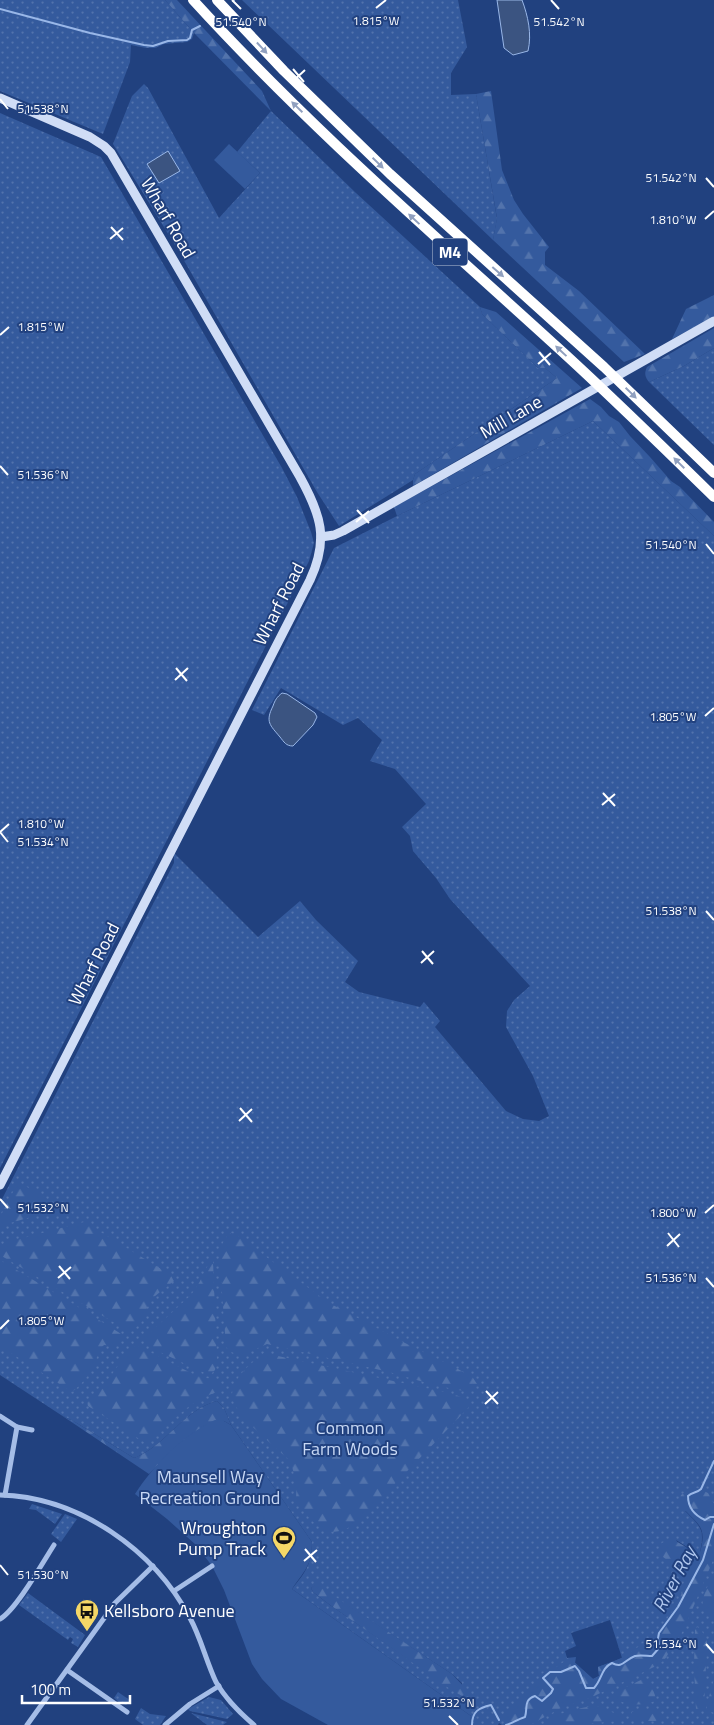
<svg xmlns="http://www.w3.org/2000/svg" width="714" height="1725" font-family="'Titillium Web',sans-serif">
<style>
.grass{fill:url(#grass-dots);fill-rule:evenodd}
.forest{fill:url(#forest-firs)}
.green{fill:#345a9d}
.water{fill:#3b5481;stroke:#99b7e8}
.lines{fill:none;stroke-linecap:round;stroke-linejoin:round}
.stream{stroke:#99b7e8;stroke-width:2}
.street{stroke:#a5bde7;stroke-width:5}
.secondary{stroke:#d0ddf6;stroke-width:9}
.highway{stroke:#fff;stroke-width:10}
.oneway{fill:#90a0bf}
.ticks{fill:none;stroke:#fff;stroke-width:2}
.labels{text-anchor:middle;stroke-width:4;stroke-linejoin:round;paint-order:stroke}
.shield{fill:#21417f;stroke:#bcc6d9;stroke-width:1}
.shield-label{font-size:16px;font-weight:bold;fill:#fff}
.street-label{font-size:18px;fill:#fff;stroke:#21417f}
.park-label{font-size:18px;fill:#c9d9f5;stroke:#21417f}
.poi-label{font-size:18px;fill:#fff;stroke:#21417f;text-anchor:end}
.water-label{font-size:19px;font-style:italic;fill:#b1c8ef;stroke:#21417f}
.ticks-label{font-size:12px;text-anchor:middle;fill:#fff;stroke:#21417f;stroke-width:4;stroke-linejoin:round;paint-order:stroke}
</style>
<defs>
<pattern id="grass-dots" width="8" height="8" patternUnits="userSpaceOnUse" patternTransform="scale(1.25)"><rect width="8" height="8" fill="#345a9d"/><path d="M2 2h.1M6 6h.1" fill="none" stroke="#5273ac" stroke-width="1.8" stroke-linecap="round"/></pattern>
<pattern id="forest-firs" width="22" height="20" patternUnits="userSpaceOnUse" patternTransform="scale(1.25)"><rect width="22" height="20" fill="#345a9d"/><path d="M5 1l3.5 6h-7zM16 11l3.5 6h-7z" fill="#5273ac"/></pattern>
</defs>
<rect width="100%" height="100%" fill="#21417f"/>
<g class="grass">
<polygon points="0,0 165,0 194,33 192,39 187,42 164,44 155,48 146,48 131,45 130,62 103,134 0,91"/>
<polygon points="242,0 458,0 467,47 451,73 451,95 476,94 497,219 493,240"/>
<polygon points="144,84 148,88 219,218 260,173 237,152 271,111 356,193 480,307 482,314 538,368 545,368 557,378 415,474 413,480 339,526 317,492 178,250 113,144 132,96"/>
<polygon points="0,113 101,157 282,468 297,497 311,532 314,543 309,561 0,1168"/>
<polygon points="714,348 714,445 649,382 684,366"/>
<path d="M593 421 714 536V1517L685 1511C701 1527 705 1529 700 1552H695L676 1540 697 1571 714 1524V1725H502L499 1723 498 1725H470L471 1716 292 1589C305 1573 312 1564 312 1542L231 1425 224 1408 217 1401C183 1410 166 1446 134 1458L75 1422 61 1415 0 1375V1203L174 863V853L258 937 300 901 316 920 358 961 345 982 359 992 420 1007 424 1002 440 1021 435 1027 506 1111 523 1119 539 1121 549 1116 533 1076 506 1027 507 1011 514 1000 530 986 450 899 436 878 413 851 410 836 402 827 426 804 395 769 370 761 382 740 358 718 343 725 281 688 264 715 252 710 334 548 397 516ZM316 1585 452 1674 462 1683V1696L330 1605 313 1592 311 1588ZM610 1620 622 1658 598 1667 599 1676 593 1679 575 1663 576 1657 567 1658 565 1651 576 1646 571 1633Z"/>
<polygon points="32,1504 62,1514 55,1524 36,1510 29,1509"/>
<polygon points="65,1514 77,1519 61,1542 51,1534"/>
<polygon points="28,1593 85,1635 78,1647 71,1643 73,1639 70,1637 68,1640 19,1605"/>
<polygon points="118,1692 131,1701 126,1705 120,1703 114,1698"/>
<polygon points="209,1697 221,1700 233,1714 227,1719 190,1711 188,1709"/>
<polygon points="141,1708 150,1714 166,1716 160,1725 143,1725 135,1719"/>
<polygon points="191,1713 227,1722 223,1725 207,1725"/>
</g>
<g class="forest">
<polygon points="165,0 177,0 262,91 271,111 194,33"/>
<polygon points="491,91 502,170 514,200 523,214 549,247 545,252 545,265 579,291 645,354 624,362 493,240 497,218 476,94"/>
<polygon points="714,295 714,317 672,339 686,309"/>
<polygon points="480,307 496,312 582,388 413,486 413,480 415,474 557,378 545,368 538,368 482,314"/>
<path d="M714 328V348L684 366 649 382C645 377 644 373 647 367Z"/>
<polygon points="590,399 601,407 609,416 619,422 630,436 650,457 671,481 680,487 714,522 714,536 593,421 397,516 394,507"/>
<polygon points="19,1184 22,1184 62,1208 0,1226 0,1217 16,1186"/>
<polygon points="84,1222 171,1275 174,1281 150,1300 141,1323 130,1332 0,1255 0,1245 8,1242"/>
<polygon points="231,1233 235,1234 329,1303 405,1343 458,1369 473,1378 477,1384 473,1390 468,1392 434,1385 389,1372 267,1344 241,1356 229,1351 226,1347 220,1265 221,1246 227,1236"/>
<polygon points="211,1259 213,1261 217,1361 215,1370 211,1374 207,1374 151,1348 143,1339 191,1295 199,1283"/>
<path d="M0 1260 75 1305 126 1337 115 1346 104 1345C97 1351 98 1355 95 1363 91 1373 81 1385 72 1392L0 1346Z"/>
<path d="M136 1345 197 1376 221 1381V1391C191 1398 171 1423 148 1443L144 1442 88 1406 87 1402 105 1384 122 1360Z"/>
<path d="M264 1353 453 1394C460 1397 468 1398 469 1407L360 1520C355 1524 349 1528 343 1530 321 1538 306 1515 296 1499 297 1486 295 1472 289 1460 276 1447 230 1412 232 1394 233 1377 252 1363 264 1353Z"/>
<path d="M217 1401 224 1408 231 1425 224 1421 166 1457 149 1474 61 1415 75 1422 134 1458C166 1446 183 1410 217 1401Z"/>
<path d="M691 1488H697L708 1493 714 1504V1558L684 1629 665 1659 658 1665 590 1698 561 1708 530 1725H518L504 1718C509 1709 514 1700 525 1698L543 1673 555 1668 565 1661 572 1660 593 1679 599 1676 598 1667C606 1664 616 1661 623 1657 652 1640 681 1611 686 1577L681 1571 658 1553 662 1543C678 1534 685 1552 700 1552 709 1522 693 1524 679 1502L681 1495Z"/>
<path d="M714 1573V1617C711 1615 706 1612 704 1609 699 1601 710 1581 714 1573Z"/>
<polygon points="316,1584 452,1674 468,1691 462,1696 453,1691 330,1605 313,1592 311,1588"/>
<polygon points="697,1627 701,1629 707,1642 704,1709 701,1711 696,1710 694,1666 695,1630"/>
<path d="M643 1679C650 1684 655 1692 656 1700 644 1707 623 1706 612 1696L620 1690Z"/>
<polygon points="714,1679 714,1713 707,1710 707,1704"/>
<path d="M597 1706 619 1715 621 1718 617 1721 576 1725H545C554 1712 583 1707 597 1706Z"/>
<path d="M656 1708C660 1710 662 1715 661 1719L655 1721H634L632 1719V1712L635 1711Z"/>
</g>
<g class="green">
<polygon points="229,144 260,173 245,189 214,160"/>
<path d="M215 1420 224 1421 231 1425 312 1542C312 1566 304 1571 292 1589L471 1716 470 1725H328L281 1699 262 1679 252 1664 224 1590 212 1566 196 1545 167 1519 135 1494C153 1466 184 1434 215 1420Z"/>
</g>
<g class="water">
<path d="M497 0H522C528 16 532 34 528 51L513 55 504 48Z"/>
<polygon points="168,151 180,171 159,183 147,164"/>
<path d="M282 693 287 694 315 713 317 717 313 725 293 746C286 746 284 742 280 737 270 725 265 722 273 706 275 700 277 697 282 693Z"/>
</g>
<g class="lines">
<g class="stream">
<polyline points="233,1 234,0"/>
<polyline points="0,9 90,33 144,45 153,46 168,41 187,40 190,38 192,30 200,26"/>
<path d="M714 1461 701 1489C697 1493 692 1492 688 1496 688 1508 694 1515 705 1520L710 1517H714"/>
<path d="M472 1725C472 1711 479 1708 491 1705L499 1720"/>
<path d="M506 1725C511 1724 518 1719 525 1717 528 1708 523 1700 535 1696L542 1701 551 1693 553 1689 543 1678 550 1672H561L575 1666 579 1671 586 1688H594C602 1680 601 1668 612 1663 623 1669 624 1660 635 1656 640 1655 647 1656 652 1656L659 1648 658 1638 659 1633 678 1607 703 1560 714 1524"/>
</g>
<g class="street">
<polyline points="0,1416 17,1427 5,1495"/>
<polyline points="17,1427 32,1430"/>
<path d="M0 1495C79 1497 154 1550 190 1618 201 1638 206 1661 216 1682 225 1698 240 1713 254 1725"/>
<polyline points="174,1591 212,1566"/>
<path d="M0 1619C16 1610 43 1562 54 1545"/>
<polyline points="67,1670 127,1712"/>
<polyline points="27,1725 115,1603 153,1566"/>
<polyline points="165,1725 190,1704 219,1686"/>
</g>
<g class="secondary">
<path d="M0 98 90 137 104 146 111 153 300 477C321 515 329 539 310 580L0 1185"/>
<polyline points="321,537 334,535 343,531 714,321"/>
</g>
<g class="highway">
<path d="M193 0C306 124 432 233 556 346 610 395 662 446 714 497"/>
<polyline points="217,0 284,71 390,174 604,367 714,473"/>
</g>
</g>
<defs><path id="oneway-solid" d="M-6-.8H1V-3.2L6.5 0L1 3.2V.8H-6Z" transform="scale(1.25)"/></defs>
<g class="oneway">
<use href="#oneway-solid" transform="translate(262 48) rotate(47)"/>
<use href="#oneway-solid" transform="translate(297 107) rotate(-136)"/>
<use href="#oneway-solid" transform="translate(378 163) rotate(44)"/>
<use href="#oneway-solid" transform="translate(414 219) rotate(-137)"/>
<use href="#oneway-solid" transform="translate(498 272) rotate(41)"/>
<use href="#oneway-solid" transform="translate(561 351) rotate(-137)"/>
<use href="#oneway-solid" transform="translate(631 393) rotate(44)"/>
<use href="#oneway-solid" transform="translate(679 463) rotate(-135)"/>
</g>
<path class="ticks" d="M232 0 241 9M551 0 559 9M376 8 386 0M293 69 304 82M292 82 305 70M0 99 8 109M706 178 714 187M705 219 714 211M111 227 123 240M110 239 123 228M0 335 9 327M539 352 550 365M538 364 551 353M0 466 8 475M357 510 369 523M356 522 369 511M706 544 714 554M176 668 187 681M175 680 188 668M705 716 714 708M603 793 615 806M602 805 615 794M0 832 9 824M0 832 8 842M706 911 714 920M422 951 433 964M421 963 434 951M240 1108 252 1122M239 1121 252 1109M0 1199 8 1208M705 1213 714 1205M668 1233 679 1247M667 1246 680 1234M59 1266 70 1279M58 1278 71 1267M706 1278 714 1287M0 1329 9 1320M486 1391 498 1404M485 1404 498 1392M305 1549 316 1562M304 1561 317 1550M0 1565 8 1575M706 1644 714 1653M449 1716 458 1725"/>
<defs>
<g id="stadium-pin" transform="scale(1.25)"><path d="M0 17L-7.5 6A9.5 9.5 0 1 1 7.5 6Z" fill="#f4d767" stroke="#21417f"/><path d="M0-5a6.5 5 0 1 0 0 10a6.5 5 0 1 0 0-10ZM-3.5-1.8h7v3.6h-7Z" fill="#111"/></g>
<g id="bus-pin" transform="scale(1.25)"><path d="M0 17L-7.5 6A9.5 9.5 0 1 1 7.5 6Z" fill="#f4d767" stroke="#21417f"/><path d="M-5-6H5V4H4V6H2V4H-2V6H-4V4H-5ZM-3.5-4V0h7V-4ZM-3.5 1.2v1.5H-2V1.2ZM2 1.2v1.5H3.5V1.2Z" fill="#111"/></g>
</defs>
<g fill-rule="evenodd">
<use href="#stadium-pin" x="284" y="1538"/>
<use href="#bus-pin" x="87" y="1611"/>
</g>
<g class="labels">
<rect class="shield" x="432.5" y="238.5" width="35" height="27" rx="4"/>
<g class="shield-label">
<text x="450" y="258">M4</text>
</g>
<g class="street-label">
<text transform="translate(168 218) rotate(60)" y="6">Wharf Road</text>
<text transform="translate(511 417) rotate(-30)" y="6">Mill Lane</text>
<text transform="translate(279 604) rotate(-63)" y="6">Wharf Road</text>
<text transform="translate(94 964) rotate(-63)" y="6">Wharf Road</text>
</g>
<g class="park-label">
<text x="350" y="1434">Common<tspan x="350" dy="21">Farm Woods</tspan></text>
<text x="210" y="1483">Maunsell Way<tspan x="210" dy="21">Recreation Ground</tspan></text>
</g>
<g class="poi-label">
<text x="266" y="1534">Wroughton<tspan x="266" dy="21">Pump Track</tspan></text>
<text x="104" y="1617" text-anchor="start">Kellsboro Avenue</text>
</g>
<g class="water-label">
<text transform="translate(674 1579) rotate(-62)" y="7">River Ray</text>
</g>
</g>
<g class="ticks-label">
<text x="376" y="25">1.815°W</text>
<text x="241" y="26">51.540°N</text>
<text x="559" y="26">51.542°N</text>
<text x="43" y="113">51.538°N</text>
<text x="671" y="182">51.542°N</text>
<text x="673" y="224">1.810°W</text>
<text x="41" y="331">1.815°W</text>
<text x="43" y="479">51.536°N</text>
<text x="671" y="549">51.540°N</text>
<text x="673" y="721">1.805°W</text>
<text x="41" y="828">1.810°W</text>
<text x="43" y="846">51.534°N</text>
<text x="671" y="915">51.538°N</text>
<text x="43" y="1212">51.532°N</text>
<text x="673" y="1217">1.800°W</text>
<text x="671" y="1282">51.536°N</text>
<text x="41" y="1325">1.805°W</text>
<text x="43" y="1579">51.530°N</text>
<text x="671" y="1648">51.534°N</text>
<text x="449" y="1707">51.532°N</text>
</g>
<path d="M22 1695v8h108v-8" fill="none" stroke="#ffffff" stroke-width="2.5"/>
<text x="30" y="1695" font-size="15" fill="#ffffff" stroke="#21417f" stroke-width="4" paint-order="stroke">100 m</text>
</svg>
